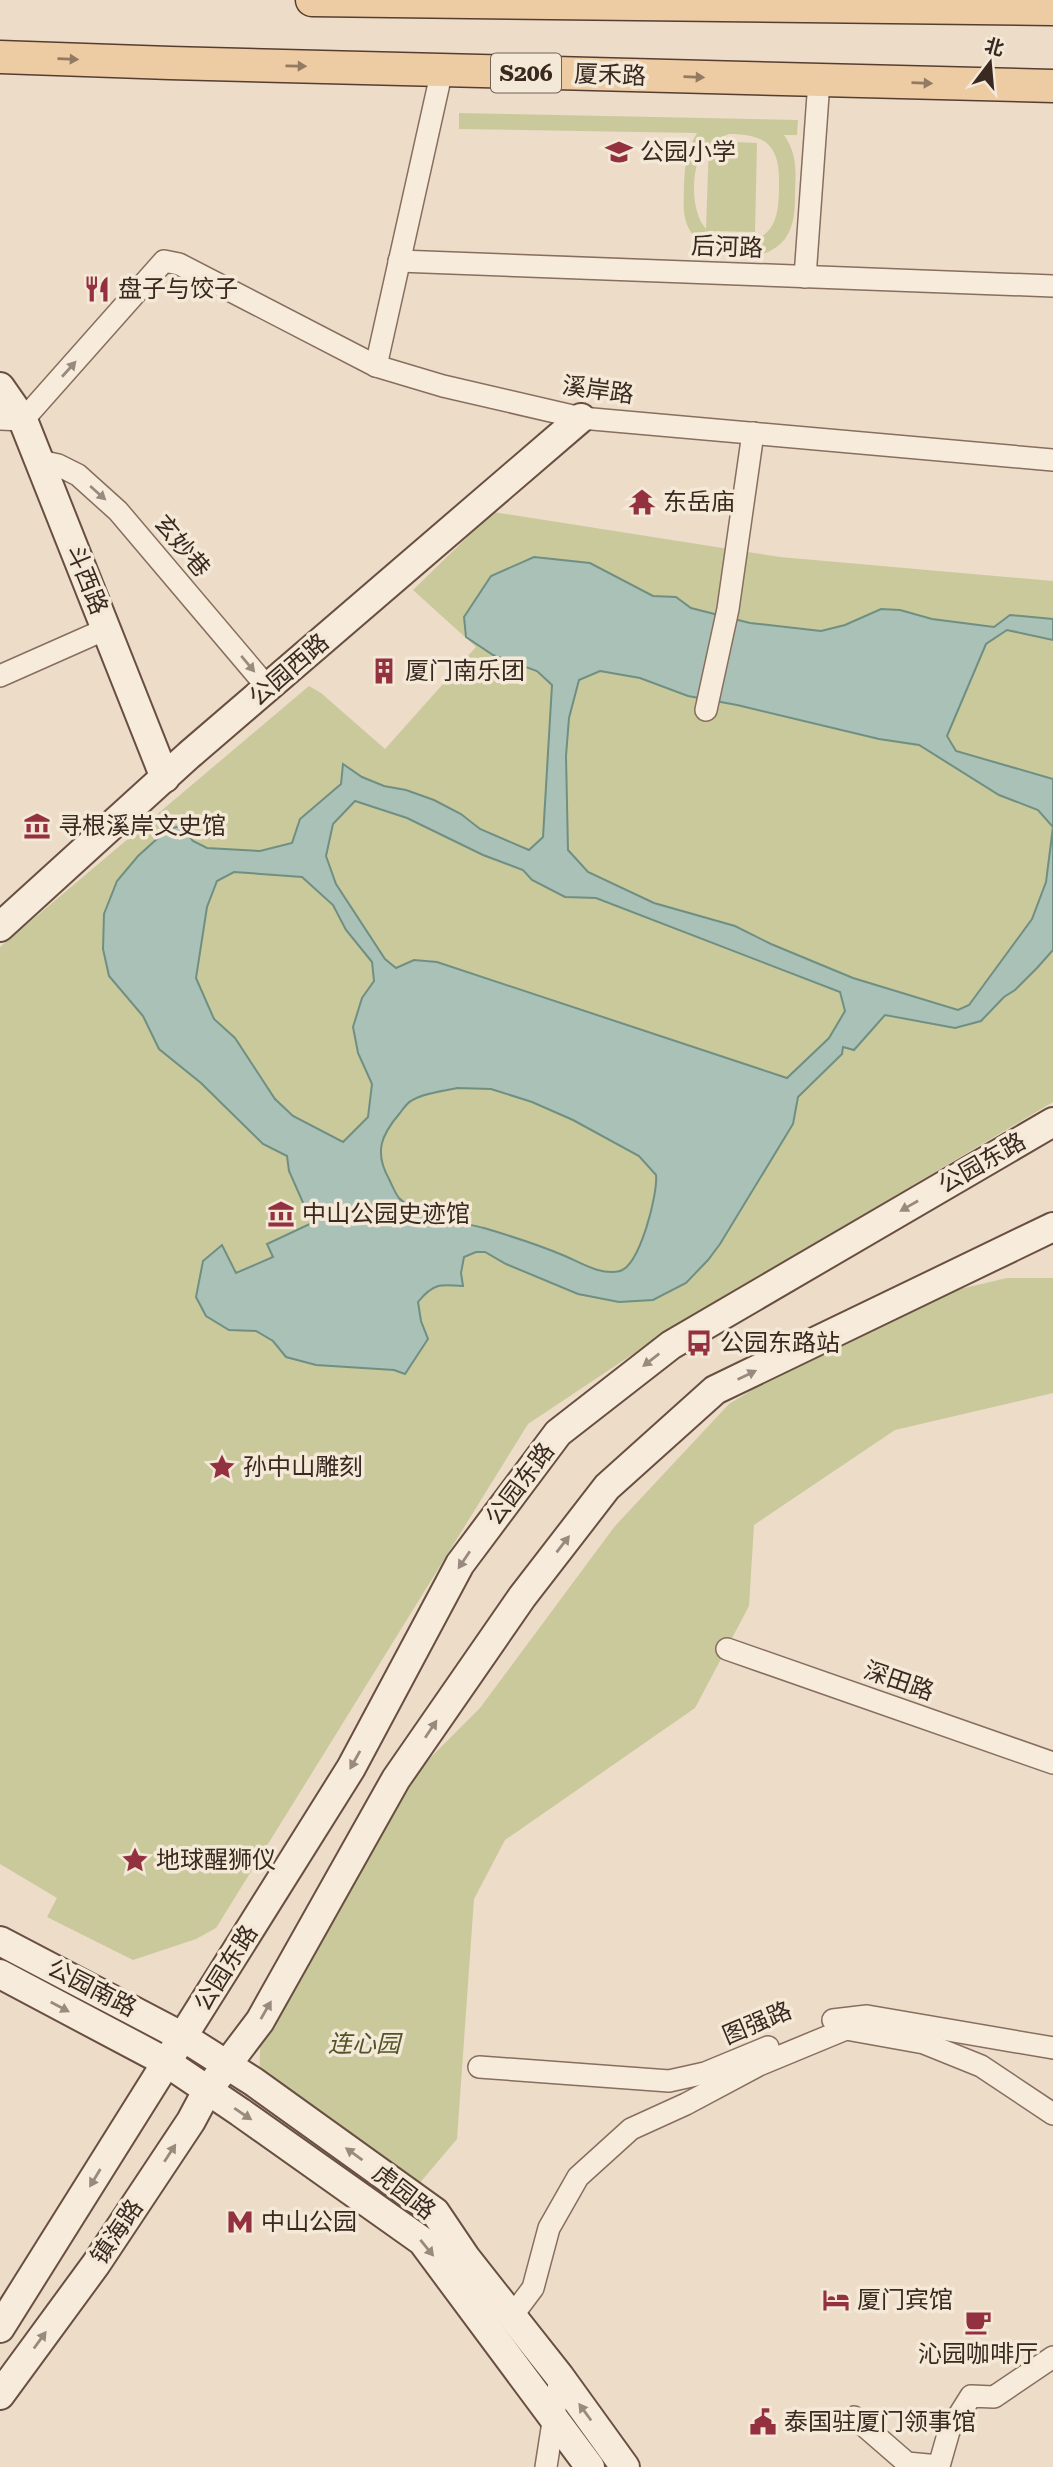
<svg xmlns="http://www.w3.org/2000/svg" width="1053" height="2467" font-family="'Roboto Serif','Noto Sans SC',serif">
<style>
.green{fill:#cac99c;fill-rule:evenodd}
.water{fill:#a9c1b6;stroke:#708f83;stroke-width:2;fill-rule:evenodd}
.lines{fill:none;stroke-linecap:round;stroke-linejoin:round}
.street-casing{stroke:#876e5e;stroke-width:24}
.secondary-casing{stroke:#694f41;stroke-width:32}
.primary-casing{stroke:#563d32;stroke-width:35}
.street{stroke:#f7ebdb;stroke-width:21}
.secondary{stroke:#f7ebdb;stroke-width:28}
.primary{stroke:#edcba3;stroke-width:32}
.oneway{fill:#937a62}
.oneway2{fill:#988a7e}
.labels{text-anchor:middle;stroke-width:7;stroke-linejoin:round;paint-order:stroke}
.shield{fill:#f4e8d7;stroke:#716258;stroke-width:2}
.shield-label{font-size:23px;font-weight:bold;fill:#392921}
.street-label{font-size:24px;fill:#392921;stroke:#f4e8d7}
.poi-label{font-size:24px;fill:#392921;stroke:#f4e8d7;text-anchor:start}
.park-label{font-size:24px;font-style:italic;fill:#4f5428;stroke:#f4e8d7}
</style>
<rect width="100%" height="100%" fill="#ecdcc8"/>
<g class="green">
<path d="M459 113 798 120 797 135H784C797 153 796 171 795 192 795 208 795 225 785 239 761 268 704 262 688 227 682 214 684 198 684 184 685 164 687 150 697 133L459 129ZM729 134C768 134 780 147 779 185 779 214 776 243 738 240 727 239 718 238 708 231L755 232 757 143 711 141ZM709 142V143L706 229C689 211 690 160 709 142Z"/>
<polygon points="493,512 780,557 1053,581 1053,1102 675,1326 528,1424 216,1928 196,1939 133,1960 47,1917 57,1898 0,1864 0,947 309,686 321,693 385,749 476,647 413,590"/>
<polygon points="1007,1278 1053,1278 1053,1393 895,1430 754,1525 749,1606 695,1708 505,1840 474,1899 457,2139 407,2198 259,2093 261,2013 407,1781 480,1708 615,1526 729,1404 892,1305"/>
</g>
<path class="water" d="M534 557 590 563 653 596 676 597 691 608 750 623 821 631 845 625 881 609 900 610 932 619 994 627 1010 615 1053 619V640L1007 630 986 644 947 736 956 751 1053 779V950L1037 968 1015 990 1004 997 981 1021 955 1028 885 1015 854 1050 843 1047 842 1054 798 1097 793 1124 720 1244 708 1260 686 1283 653 1300 619 1302 578 1294 506 1264 485 1252H476L464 1257 461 1273 463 1286C441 1284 433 1283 418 1302L421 1321 428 1339 405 1374 394 1370 316 1365 286 1357 273 1341 256 1331 229 1330 206 1316 196 1297 203 1261 222 1245 236 1273 273 1257 267 1244 312 1223 289 1171 287 1156 263 1144 201 1083 159 1049 143 1016 109 976 103 949 104 914 117 881 138 856 168 829 181 826 193 841 207 848 260 851 292 843 300 819 341 784 343 764 362 777 384 786 406 790 434 800 461 814 480 829 529 850 543 837 552 685 537 671 493 655 466 637 464 617 491 576ZM600 671 640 678 688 696 737 705 879 739 919 745 999 795 1038 810 1053 827 1046 882 1032 919 969 1005 958 1010 853 978 771 944 735 926 654 903 588 872 568 850 566 756 569 718 579 680ZM355 801 407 818 483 855 523 870 532 880 565 897 596 898 840 992 845 1011 829 1038 787 1078 437 962 414 960 396 968 385 959 336 884 326 856 333 824ZM234 872 302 877 333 905 346 930 372 962 374 981 362 998 353 1027 358 1053 372 1084 368 1117 343 1142 293 1116 275 1099 235 1038 214 1019 196 978 207 907 217 881ZM457 1088 491 1089 532 1102 573 1120 639 1156 656 1175C658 1194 640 1265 620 1271 602 1276 581 1263 565 1256 539 1245 511 1236 484 1228 461 1222 416 1216 399 1198 395 1193 392 1185 389 1179 374 1152 381 1135 400 1113 403 1109 407 1103 411 1101 422 1093 444 1091 457 1088Z"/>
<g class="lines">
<g class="street-casing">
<g id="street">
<polyline points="399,261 1053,286"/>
<polyline points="805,277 819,81"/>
<polyline points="376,366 442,70"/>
<polyline points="0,419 23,420 164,261 179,264 376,366 443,386 581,418 1053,460"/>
<polyline points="40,461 58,465 78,475 118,511 268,688"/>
<polyline points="0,676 106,629"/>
<polyline points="706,710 728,609 753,433"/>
<polyline points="727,1649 1053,1763"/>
<polyline points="833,2020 867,2016 1053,2048"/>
<polyline points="479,2067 669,2081 705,2073 768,2047"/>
<polyline points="512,2316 533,2288 549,2228 578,2177 631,2129 686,2104 759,2065 846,2029 924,2043 981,2066 1053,2114"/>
<polyline points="854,2417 907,2463 939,2466 949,2431 971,2396 994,2397 1053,2357"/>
<polyline points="546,2467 560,2377"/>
</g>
</g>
<g class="secondary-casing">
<g id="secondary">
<polyline points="0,387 23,420 165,778"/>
<polyline points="0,927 189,755 581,418"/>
<polyline points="0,1941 183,2037 254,2082 435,2212 466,2258 560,2377 625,2467"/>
<polyline points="0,1974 166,2062 240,2112 422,2241 590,2467"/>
<polyline points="0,2328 351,1768 460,1564 558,1433 671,1345 1053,1122"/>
<polyline points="0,2395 96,2264 191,2121 207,2091 260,2021 396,1779 522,1597 607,1487 715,1390 1053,1227"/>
</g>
</g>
<g class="primary-casing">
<g id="primary">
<polyline points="312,0 1053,9"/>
<polyline points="0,57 170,63 1053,86"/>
</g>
</g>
<use href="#street" class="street"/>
<use href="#secondary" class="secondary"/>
<use href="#primary" class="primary"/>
</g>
<defs><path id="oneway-solid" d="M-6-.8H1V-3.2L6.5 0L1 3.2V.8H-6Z" transform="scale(1.75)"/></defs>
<g class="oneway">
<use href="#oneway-solid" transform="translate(68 59) rotate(2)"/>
<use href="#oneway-solid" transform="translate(296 66) rotate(1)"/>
<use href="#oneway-solid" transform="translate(694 77) rotate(2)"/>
<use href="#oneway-solid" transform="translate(922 83) rotate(2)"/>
</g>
<g class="oneway2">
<use href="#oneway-solid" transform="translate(69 369) rotate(-48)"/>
<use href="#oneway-solid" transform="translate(98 493) rotate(42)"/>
<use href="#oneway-solid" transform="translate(248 664) rotate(50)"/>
<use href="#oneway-solid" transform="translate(909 1206) rotate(150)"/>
<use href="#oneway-solid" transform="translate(651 1360) rotate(142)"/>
<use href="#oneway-solid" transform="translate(747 1375) rotate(-26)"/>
<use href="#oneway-solid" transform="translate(563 1544) rotate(-52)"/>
<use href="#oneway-solid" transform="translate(464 1560) rotate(124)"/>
<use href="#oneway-solid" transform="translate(431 1729) rotate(-56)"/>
<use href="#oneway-solid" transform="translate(355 1760) rotate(119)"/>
<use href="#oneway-solid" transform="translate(60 2007) rotate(28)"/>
<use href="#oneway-solid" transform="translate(266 2010) rotate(-60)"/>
<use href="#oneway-solid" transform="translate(243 2114) rotate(34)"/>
<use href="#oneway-solid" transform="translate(170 2153) rotate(-57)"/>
<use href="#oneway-solid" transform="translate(354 2154) rotate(-144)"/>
<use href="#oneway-solid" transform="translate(95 2178) rotate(121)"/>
<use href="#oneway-solid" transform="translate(427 2248) rotate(51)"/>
<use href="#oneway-solid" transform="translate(40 2340) rotate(-54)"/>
<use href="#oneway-solid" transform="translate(585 2412) rotate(-126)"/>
</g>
<defs>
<g id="school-bare" transform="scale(2.1)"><path d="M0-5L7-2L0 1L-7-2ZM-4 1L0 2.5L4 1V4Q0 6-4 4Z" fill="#933140" stroke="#f4e8d7" stroke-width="2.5" paint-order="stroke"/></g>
<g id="restaurant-bare" transform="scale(2.1)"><path d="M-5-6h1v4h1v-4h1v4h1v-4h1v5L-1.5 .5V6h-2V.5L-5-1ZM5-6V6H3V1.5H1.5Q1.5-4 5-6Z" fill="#933140" stroke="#f4e8d7" stroke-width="2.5" paint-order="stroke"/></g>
<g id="temple-bare" transform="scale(2.1)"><path d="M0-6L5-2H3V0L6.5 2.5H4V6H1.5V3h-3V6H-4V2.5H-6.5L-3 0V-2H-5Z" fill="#933140" stroke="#f4e8d7" stroke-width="2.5" paint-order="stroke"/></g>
<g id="building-bare" transform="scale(2.1)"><path d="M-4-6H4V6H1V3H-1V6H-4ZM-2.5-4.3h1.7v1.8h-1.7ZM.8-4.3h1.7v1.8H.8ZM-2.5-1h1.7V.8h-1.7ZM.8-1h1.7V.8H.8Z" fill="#933140" stroke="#f4e8d7" stroke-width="2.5" paint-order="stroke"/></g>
<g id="museum-bare" transform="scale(2.1)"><path d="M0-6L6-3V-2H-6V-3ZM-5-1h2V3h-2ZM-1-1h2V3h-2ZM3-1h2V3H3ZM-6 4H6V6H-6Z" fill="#933140" stroke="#f4e8d7" stroke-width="2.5" paint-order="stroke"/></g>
<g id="bus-bare" transform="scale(2.1)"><path d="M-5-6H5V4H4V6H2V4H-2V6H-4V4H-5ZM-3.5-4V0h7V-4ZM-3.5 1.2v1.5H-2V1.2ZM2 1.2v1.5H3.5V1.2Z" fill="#933140" stroke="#f4e8d7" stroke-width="2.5" paint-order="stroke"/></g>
<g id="sight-bare" transform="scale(2.1)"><path d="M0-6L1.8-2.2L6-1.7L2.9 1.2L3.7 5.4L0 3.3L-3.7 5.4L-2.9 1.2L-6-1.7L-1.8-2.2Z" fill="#933140" stroke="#f4e8d7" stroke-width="2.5" paint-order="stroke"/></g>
<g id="metro-bare" transform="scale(2.1)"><path d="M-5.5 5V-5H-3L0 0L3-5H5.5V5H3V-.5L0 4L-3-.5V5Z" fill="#933140" stroke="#f4e8d7" stroke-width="2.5" paint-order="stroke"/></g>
<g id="hotel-bare" transform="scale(2.1)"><path d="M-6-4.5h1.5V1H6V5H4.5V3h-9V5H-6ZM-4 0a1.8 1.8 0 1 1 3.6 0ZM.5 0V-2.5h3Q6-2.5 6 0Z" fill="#933140" stroke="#f4e8d7" stroke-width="2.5" paint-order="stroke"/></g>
<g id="cafe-bare" transform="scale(2.1)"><path d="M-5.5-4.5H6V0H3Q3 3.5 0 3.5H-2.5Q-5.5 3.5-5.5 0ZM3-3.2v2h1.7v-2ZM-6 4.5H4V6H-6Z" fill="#933140" stroke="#f4e8d7" stroke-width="2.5" paint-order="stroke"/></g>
<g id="civic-bare" transform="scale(2.1)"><path d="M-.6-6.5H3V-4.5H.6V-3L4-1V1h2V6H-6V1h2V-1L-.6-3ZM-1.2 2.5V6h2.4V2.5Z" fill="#933140" stroke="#f4e8d7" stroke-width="2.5" paint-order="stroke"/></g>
</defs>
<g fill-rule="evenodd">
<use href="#school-bare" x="619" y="152"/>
<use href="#restaurant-bare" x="97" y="289"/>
<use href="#temple-bare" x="642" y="502"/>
<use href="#building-bare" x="384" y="671"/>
<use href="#museum-bare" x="37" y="826"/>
<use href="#museum-bare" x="281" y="1214"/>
<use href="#bus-bare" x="699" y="1343"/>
<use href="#sight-bare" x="222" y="1467"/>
<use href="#sight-bare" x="135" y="1860"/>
<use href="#metro-bare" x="240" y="2222"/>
<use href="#hotel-bare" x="836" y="2300"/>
<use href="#cafe-bare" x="978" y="2322"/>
<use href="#civic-bare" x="763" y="2422"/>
</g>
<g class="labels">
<rect class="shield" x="491" y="53.5" width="70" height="39" rx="5"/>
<g class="shield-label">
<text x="526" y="81">S206</text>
</g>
<g class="street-label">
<text transform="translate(610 75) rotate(2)" y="8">厦禾路</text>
<text transform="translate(727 247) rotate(2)" y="8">后河路</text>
<text transform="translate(598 390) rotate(8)" y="8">溪岸路</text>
<text transform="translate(182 546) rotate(50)" y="8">玄妙巷</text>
<text transform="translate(87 580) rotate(68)" y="8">斗西路</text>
<text transform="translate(289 670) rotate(-41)" y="8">公园西路</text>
<text transform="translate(982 1163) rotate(-30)" y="8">公园东路</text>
<text transform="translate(520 1484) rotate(-53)" y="8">公园东路</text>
<text transform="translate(899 1681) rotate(19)" y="8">深田路</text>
<text transform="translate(226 1968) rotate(-58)" y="8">公园东路</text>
<text transform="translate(92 1988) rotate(27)" y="8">公园南路</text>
<text transform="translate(757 2023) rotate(-23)" y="8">图强路</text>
<text transform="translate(404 2192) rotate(38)" y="8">虎园路</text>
<text transform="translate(117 2232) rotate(-56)" y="8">镇海路</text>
</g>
<g class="poi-label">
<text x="640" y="160">公园小学</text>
<text x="118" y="297">盘子与饺子</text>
<text x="663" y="510">东岳庙</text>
<text x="405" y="679">厦门南乐团</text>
<text x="58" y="834">寻根溪岸文史馆</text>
<text x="302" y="1222">中山公园史迹馆</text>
<text x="720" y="1351">公园东路站</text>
<text x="243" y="1475">孙中山雕刻</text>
<text x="156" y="1868">地球醒狮仪</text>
<text x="261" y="2230">中山公园</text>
<text x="857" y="2308">厦门宾馆</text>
<text x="978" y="2362" text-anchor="middle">沁园咖啡厅</text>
<text x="784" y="2430">泰国驻厦门领事馆</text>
</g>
<g class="park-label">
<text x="364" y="2052">连心园</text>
</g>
</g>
<g transform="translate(990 63) rotate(16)" stroke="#f4e8d7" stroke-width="5" paint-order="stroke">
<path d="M0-5L12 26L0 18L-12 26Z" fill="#392921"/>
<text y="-10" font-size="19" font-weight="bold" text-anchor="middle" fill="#392921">北</text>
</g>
</svg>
